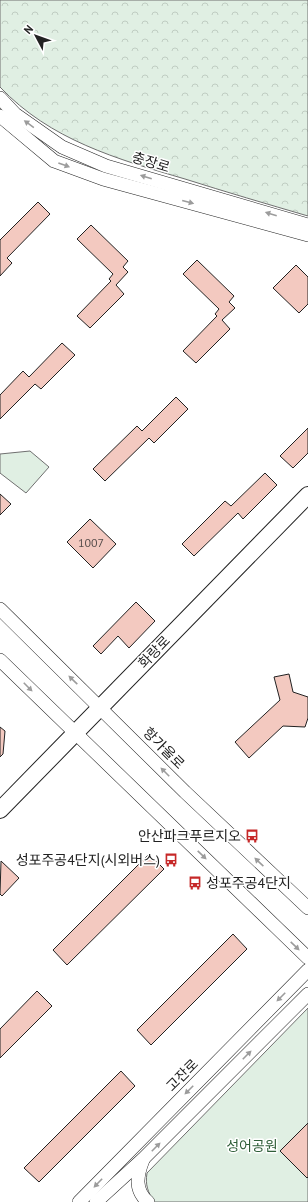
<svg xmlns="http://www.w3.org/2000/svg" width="308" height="1202" font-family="'PT Sans','Noto Sans KR',sans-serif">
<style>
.forest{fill:url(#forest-crowns);stroke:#6f6f6f}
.park{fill:#e0efe3;stroke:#6f6f6f}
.building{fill:#f3c9c0;stroke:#222}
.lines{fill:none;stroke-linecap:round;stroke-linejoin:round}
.minor-casing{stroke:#222;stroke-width:14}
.major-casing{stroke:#222;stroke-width:18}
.minor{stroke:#fff;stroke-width:13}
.major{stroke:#fff;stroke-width:16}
.oneway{fill:#9c9c9c}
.labels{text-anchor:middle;stroke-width:3;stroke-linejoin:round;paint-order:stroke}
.number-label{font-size:12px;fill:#564c4a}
.street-label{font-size:14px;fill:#222;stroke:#fff}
.poi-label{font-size:14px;fill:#222;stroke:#fff;text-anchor:end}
.park-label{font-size:14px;fill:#2f5e38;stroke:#fff}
</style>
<defs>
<pattern id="forest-crowns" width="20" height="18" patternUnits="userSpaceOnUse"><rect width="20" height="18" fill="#e0efe3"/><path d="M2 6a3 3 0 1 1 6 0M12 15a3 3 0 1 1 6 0" fill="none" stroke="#c0cdc2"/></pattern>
</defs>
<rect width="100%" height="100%" fill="#fff"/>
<path class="forest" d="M0 0H308V216C267 204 226 192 185 179 117 159 50 140 0 87Z"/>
<g class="park">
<polygon points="30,451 49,467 26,493 0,473 0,454"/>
<path d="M308 1008V1202H154C148 1192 145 1185 147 1173Z"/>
</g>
<g class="building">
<polygon points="38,202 50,214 7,258 12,263 0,276 0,240"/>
<polygon points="91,225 128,261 123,267 128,272 116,285 124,294 90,328 77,316 111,281 109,279 113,274 77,239"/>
<polygon points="197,260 234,296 229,302 235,308 222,320 230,329 196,363 183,351 217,316 215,314 219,309 183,274"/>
<polygon points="296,265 308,277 308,304 299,313 273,288"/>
<polygon points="62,343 75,355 41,389 35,384 0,419 0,395 23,371 29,377"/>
<polygon points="176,397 188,409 154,443 149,438 105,481 93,469 137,426 142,431"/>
<polygon points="308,428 308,453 293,468 280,456"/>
<polygon points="265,473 277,485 243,519 238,513 194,556 182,544 225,501 231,506"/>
<polygon points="0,494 11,504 0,515"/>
<polygon points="90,519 116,544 93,568 67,542"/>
<polygon points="136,602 155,621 129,648 118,636 101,654 93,646"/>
<polygon points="289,674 293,692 308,697 308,718 305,727 283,726 249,758 235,742 280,700 274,677"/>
<polygon points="0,727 5,731 3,754 0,757"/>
<polygon points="149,854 164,869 67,965 53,950"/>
<polygon points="1,861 19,878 2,896 0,894"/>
<polygon points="233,934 247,949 151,1045 137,1030"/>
<polygon points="37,991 52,1006 0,1058 0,1029"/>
<polygon points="121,1071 135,1086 39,1182 24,1168"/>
<polygon points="308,1123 308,1177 307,1178 280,1151"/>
</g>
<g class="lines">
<g class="minor-casing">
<g id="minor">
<polyline points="0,98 15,114 62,147 106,166 308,225"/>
<polyline points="0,116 54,161 103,179 308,235"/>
<polyline points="0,609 185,792 308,908"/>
<polyline points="0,660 308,958"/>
<path d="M143 1160C137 1175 134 1190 148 1202"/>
<polyline points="79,1202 308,970"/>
<polyline points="96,1202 143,1159 308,994"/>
</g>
</g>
<g class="major-casing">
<polyline id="major" points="0,810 308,495"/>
</g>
<use href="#minor" class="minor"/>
<use href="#major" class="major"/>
</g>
<defs><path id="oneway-solid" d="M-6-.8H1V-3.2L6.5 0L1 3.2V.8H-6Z"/></defs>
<g class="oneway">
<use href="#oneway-solid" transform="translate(29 124) rotate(-144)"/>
<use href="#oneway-solid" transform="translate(64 165) rotate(20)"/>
<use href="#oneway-solid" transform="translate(146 177) rotate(-163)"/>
<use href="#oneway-solid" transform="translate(188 202) rotate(15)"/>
<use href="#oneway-solid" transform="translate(271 214) rotate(-163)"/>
<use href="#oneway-solid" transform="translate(73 680) rotate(-136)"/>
<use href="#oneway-solid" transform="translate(28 687) rotate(45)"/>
<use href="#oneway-solid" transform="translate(165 772) rotate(-135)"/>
<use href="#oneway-solid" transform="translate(202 855) rotate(44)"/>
<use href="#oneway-solid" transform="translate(259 862) rotate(-137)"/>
<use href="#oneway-solid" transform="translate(295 946) rotate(44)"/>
<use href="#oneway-solid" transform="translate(281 997) rotate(135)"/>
<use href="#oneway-solid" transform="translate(247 1055) rotate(-45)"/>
<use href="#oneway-solid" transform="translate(189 1090) rotate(135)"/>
<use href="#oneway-solid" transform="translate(156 1147) rotate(-45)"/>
<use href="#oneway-solid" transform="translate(98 1183) rotate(134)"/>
</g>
<defs>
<g id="bus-bare" transform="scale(1.08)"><path d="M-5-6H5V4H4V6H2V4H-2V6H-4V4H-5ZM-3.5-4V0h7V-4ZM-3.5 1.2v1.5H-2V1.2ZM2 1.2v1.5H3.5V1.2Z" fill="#c62828" stroke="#fff" stroke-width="2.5" paint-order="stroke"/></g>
</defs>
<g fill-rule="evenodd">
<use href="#bus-bare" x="252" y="836"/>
<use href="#bus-bare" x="171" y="860"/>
<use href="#bus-bare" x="195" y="883"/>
</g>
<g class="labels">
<g class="number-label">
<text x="91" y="547">1007</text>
</g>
<g class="street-label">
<text transform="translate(151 162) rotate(17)" y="5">충장로</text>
<text transform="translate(154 652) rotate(-46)" y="5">화랑로</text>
<text transform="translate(164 748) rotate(45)" y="5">항가울로</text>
<text transform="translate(182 1075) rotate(-45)" y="5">고잔로</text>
</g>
<g class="poi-label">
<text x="241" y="841">안산파크푸르지오</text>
<text x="160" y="865">성포주공4단지(시외버스)</text>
<text x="206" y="888" text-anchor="start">성포주공4단지</text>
</g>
<g class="park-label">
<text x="252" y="1151">성어공원</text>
</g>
</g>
<g transform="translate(36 36) rotate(311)" stroke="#ffffff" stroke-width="3" paint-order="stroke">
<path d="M0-3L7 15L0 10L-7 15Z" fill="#222222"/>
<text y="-6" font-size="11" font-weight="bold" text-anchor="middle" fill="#222222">N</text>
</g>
</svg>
